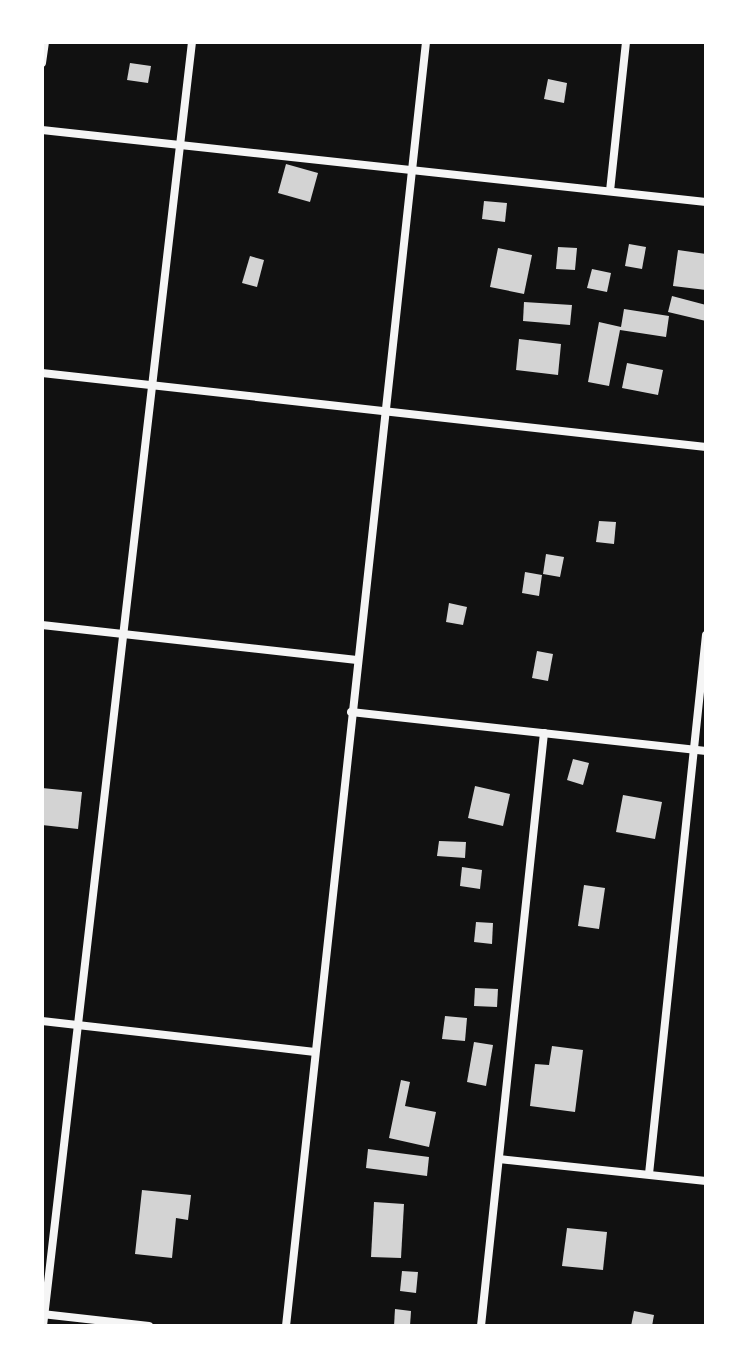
<svg xmlns="http://www.w3.org/2000/svg" width="748" height="1368" font-family="'IBM Plex Serif',serif">
<style>
.building{fill:#d3d3d3}
.lines{fill:none;stroke-linecap:round;stroke-linejoin:round}
.minor{stroke:#f5f5f5;stroke-width:8}
</style>
<rect width="100%" height="100%" fill="#111"/>
<g class="building">
<polygon points="130,63 151,66 148,83 127,80"/>
<polygon points="548,79 567,83 564,103 544,99"/>
<polygon points="286,164 318,173 310,202 278,193"/>
<polygon points="484,201 507,203 505,222 482,219"/>
<polygon points="629,244 646,247 642,269 625,266"/>
<polygon points="558,247 577,248 575,270 556,269"/>
<polygon points="498,248 532,255 524,294 490,287"/>
<polygon points="678,250 706,254 706,290 673,286"/>
<polygon points="250,256 264,260 257,287 242,283"/>
<polygon points="592,269 611,273 607,292 587,288"/>
<polygon points="672,296 706,305 706,321 668,312"/>
<polygon points="524,302 572,305 570,325 523,321"/>
<polygon points="624,309 669,316 666,337 620,330 609,386 588,382 599,322 621,327"/>
<polygon points="519,339 561,344 558,375 516,370"/>
<polygon points="627,363 663,370 658,395 622,388"/>
<polygon points="599,521 616,522 614,544 596,542"/>
<polygon points="546,554 564,557 560,577 543,574"/>
<polygon points="525,572 542,575 539,596 522,593"/>
<polygon points="449,603 467,607 463,625 446,622"/>
<polygon points="537,651 553,654 548,681 532,678"/>
<polygon points="573,759 589,763 583,785 567,780"/>
<polygon points="475,786 510,794 503,826 468,818"/>
<polygon points="42,788 82,792 78,829 42,825"/>
<polygon points="623,795 662,802 655,839 616,832"/>
<polygon points="439,841 466,842 465,858 437,856"/>
<polygon points="462,867 482,870 480,889 460,886"/>
<polygon points="584,885 605,888 599,929 578,926"/>
<polygon points="476,922 493,923 492,944 474,942"/>
<polygon points="475,988 498,989 497,1007 474,1006"/>
<polygon points="445,1016 467,1018 465,1041 442,1039"/>
<polygon points="474,1042 493,1045 486,1086 467,1082"/>
<polygon points="552,1046 583,1050 575,1112 530,1106 535,1064 549,1065"/>
<polygon points="401,1080 410,1082 405,1106 436,1112 429,1147 389,1138"/>
<polygon points="368,1149 429,1157 427,1176 366,1168"/>
<polygon points="142,1190 191,1195 188,1220 176,1218 172,1258 135,1254"/>
<polygon points="374,1202 404,1204 401,1258 371,1257"/>
<polygon points="567,1228 607,1232 603,1270 562,1266"/>
<polygon points="402,1271 418,1272 416,1293 400,1291"/>
<polygon points="395,1309 411,1311 410,1326 394,1326"/>
<polygon points="634,1311 654,1315 652,1326 631,1326"/>
</g>
<g class="lines">
<g class="minor">
<polyline points="42,63 45,42"/>
<polyline points="42,130 706,202"/>
<polyline points="610,191 626,42"/>
<polyline points="42,373 706,447"/>
<polyline points="42,625 357,660"/>
<polyline points="351,712 706,751"/>
<polyline points="42,1021 315,1052"/>
<polyline points="499,1159 706,1181"/>
<polyline points="649,1174 706,635"/>
<polyline points="42,1314 149,1326"/>
<polyline points="43,1326 192,42"/>
<polyline points="286,1326 426,42"/>
<polyline points="481,1326 544,733"/>
</g>
</g>
<rect width="748" height="1368" fill="none" stroke="#ffffff" stroke-width="88"/>
</svg>
